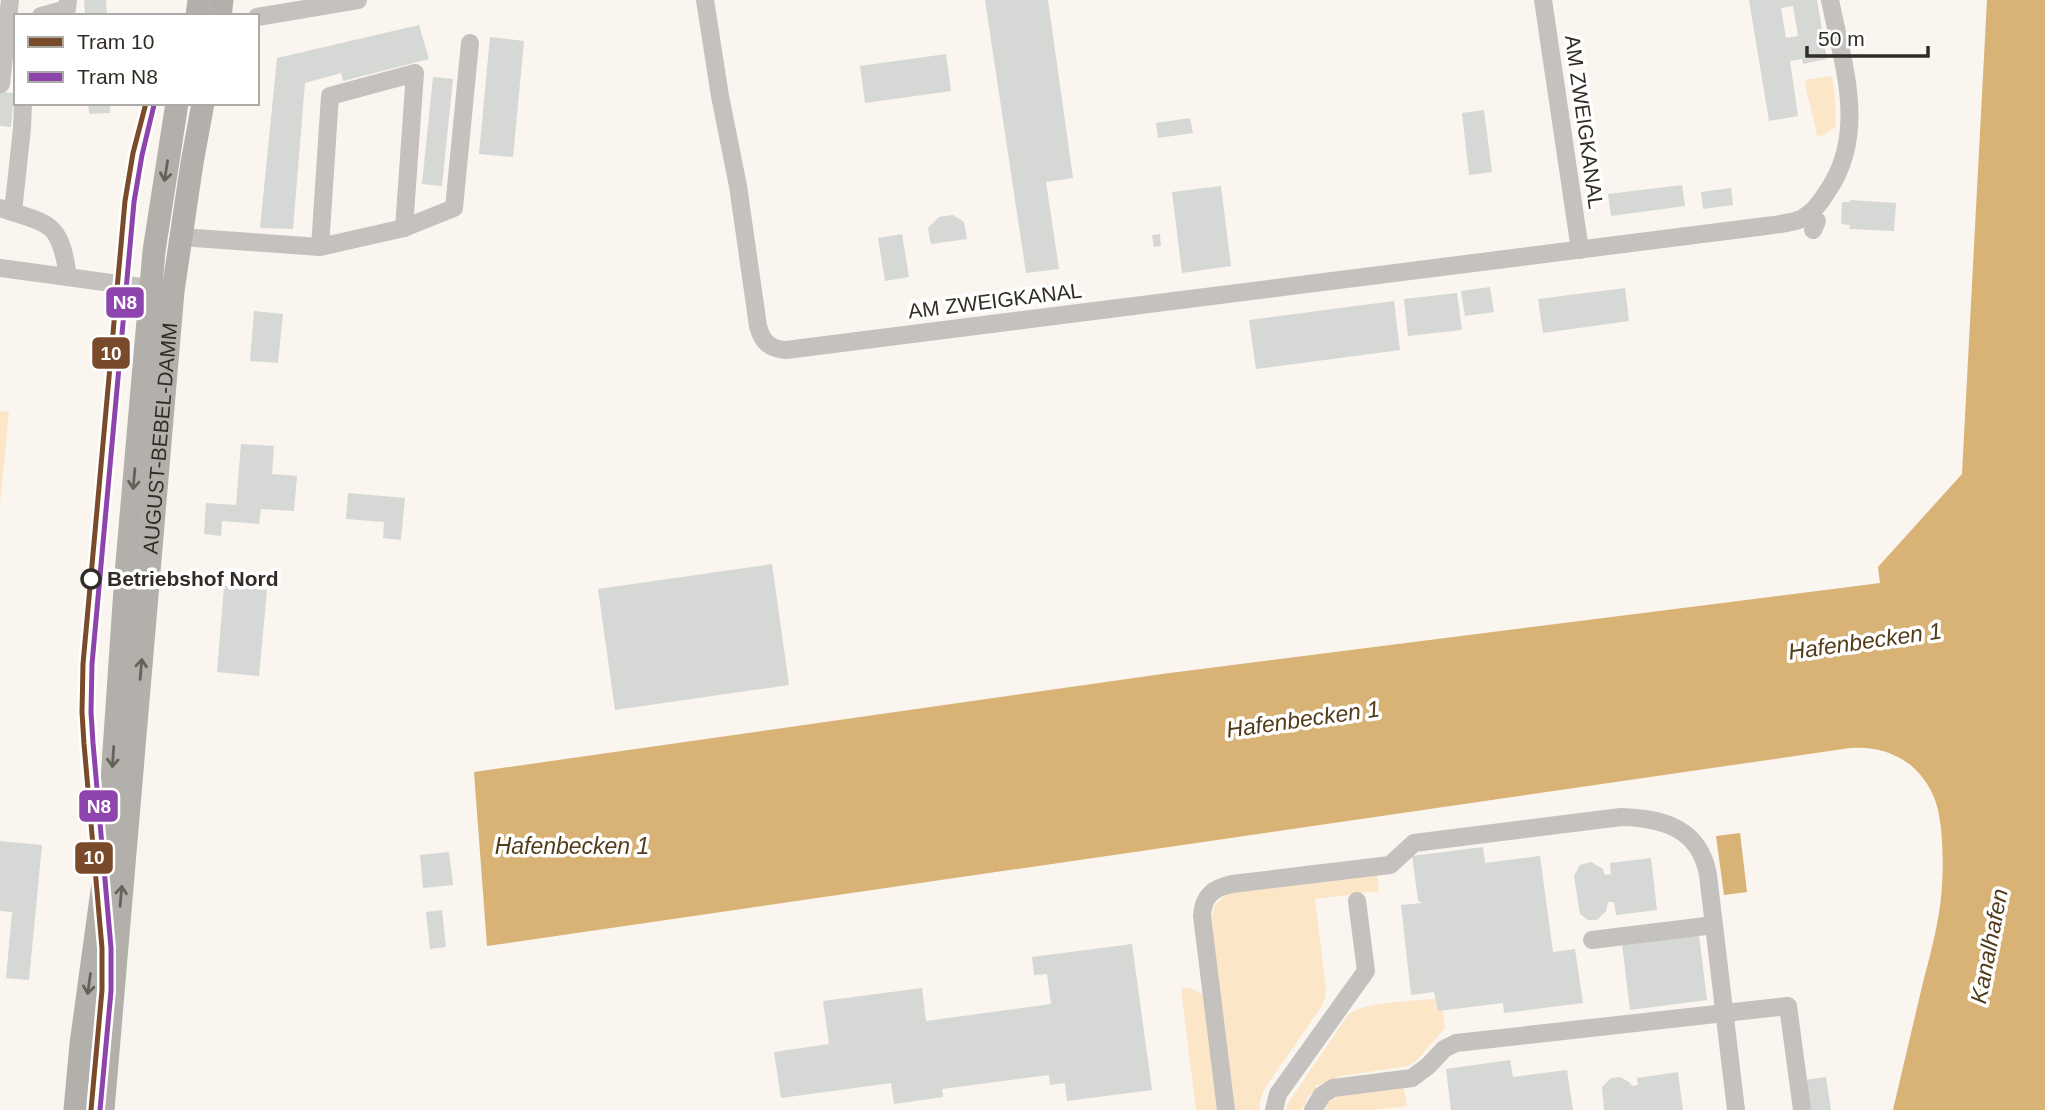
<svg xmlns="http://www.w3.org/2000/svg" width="2045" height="1110" font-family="Arial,sans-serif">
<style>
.green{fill:#fce6c8}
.water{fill:#d9b275}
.building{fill:#d6d8d6;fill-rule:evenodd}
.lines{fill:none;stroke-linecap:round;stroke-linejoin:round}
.minor{stroke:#c4c1be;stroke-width:18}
.major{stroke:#b3b0ac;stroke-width:23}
.tram-1-casing{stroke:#fff;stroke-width:10}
.tram-2-casing{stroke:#fff;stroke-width:10}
.tram-1{stroke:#7a4b2a;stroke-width:5}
.tram-2{stroke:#8e44ad;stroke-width:5}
.oneway{stroke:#65615b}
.stop-dot{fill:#fff;stroke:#312c25;stroke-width:3.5}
.labels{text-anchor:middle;stroke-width:7;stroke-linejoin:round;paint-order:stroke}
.street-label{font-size:21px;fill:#312c25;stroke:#fff}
.stop-label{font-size:21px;font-weight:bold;fill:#312c25;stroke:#fff;text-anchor:start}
.water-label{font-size:23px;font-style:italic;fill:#533c19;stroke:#fff}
.line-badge{stroke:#fff;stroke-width:2.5}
.badge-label{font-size:19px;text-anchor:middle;font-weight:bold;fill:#fff}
</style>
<rect width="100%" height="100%" fill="#faf5ee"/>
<g class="green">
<path d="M1832 76 1835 98 1836 126 1824 135 1817 136C1815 117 1807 100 1805 80Z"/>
<polygon points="0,411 9,412 0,505"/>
<polygon points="1377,874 1379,891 1315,899 1326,989 1325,998 1321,1007 1263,1091 1260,1101 1260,1110 1235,1110 1211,920 1215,905 1228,893"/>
<polygon points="1191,988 1203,995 1217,1110 1196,1110 1181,989"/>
<path d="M1435 999 1438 1011 1443 1010 1445 1028 1417 1060 1408 1066 1341 1076 1315 1086 1316 1089 1308 1096 1302 1110H1287L1286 1106 1348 1015C1362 1002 1414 1001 1435 999Z"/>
<polygon points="1404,1088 1407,1106 1373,1110 1325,1110 1328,1102 1340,1096"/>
</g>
<g class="water">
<path d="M1987 0H2045V1110H1893C1902 1072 1911 1033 1920 995 1927 966 1936 936 1940 906 1944 879 1945 820 1933 795 1918 761 1886 745 1850 748L487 946 474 772 1162 674 1880 583 1878 567 1962 474Z"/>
<polygon points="1740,833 1747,892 1724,895 1716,836"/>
</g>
<g class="building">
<polygon points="84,0 106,0 107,16 85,16"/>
<polygon points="985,0 1048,0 1073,178 1046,182 1059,269 1026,273"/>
<path d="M1749 0H1817L1827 59 1803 64 1802 59 1790 61 1798 116 1769 121ZM1793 6 1798 36 1786 38 1781 8Z"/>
<polygon points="419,25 429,59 343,81 341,73 305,83 293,229 260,228 277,58"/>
<polygon points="490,37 524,41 513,157 479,154"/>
<polygon points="946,54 951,91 865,103 860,66"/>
<polygon points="433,77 453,79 442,186 422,184"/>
<polygon points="0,92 14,93 11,127 0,126"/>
<polygon points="88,103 110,103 110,113 89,114"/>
<polygon points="1484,110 1492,172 1469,175 1462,113"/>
<polygon points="1190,118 1193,133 1158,138 1156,123"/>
<polygon points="1682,185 1685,206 1611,216 1608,194"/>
<polygon points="1221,186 1231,266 1182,273 1172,192"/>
<polygon points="1731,188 1733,205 1703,209 1701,192"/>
<polygon points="1850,200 1896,203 1894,231 1849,229 1850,225 1841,224 1842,202 1850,202"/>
<polygon points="953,215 964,222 967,239 931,244 928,228 939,217"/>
<polygon points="902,234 909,277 885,281 878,238"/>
<polygon points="1160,234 1161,246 1154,247 1152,235"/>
<polygon points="1490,287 1494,312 1465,316 1461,291"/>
<polygon points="1625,288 1629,321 1543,333 1538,299"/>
<polygon points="1457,293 1462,330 1408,336 1404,299"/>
<polygon points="1394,301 1400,350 1256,369 1249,320"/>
<polygon points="254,311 283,314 278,363 250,361"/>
<polygon points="241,444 274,446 272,474 297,476 294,511 261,509 259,524 222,521 221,536 204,534 206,503 236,505"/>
<polygon points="348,493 405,498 401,540 383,538 384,522 346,519"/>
<polygon points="772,564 789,685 615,710 598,589"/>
<polygon points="224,586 267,590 259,676 217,672"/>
<polygon points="0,841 42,845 29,980 6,978 12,912 0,911"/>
<polygon points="1483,847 1485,863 1540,856 1553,952 1575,949 1583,1003 1504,1013 1503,1003 1438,1011 1434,992 1411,995 1401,905 1422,903 1418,900 1412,856"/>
<polygon points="449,852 453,885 423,888 420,855"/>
<polygon points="1651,858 1657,910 1616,915 1614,902 1608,902 1606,911 1597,920 1588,920 1580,914 1574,876 1580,865 1591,862 1603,869 1605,875 1611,874 1610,863"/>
<polygon points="442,910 446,947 430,949 426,912"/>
<polygon points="1699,935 1707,1000 1630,1010 1622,944"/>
<polygon points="1132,944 1152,1090 1067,1101 1065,1083 1050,1085 1049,1075 942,1089 943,1097 894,1104 891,1083 781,1098 774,1052 829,1044 823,1001 922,988 926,1021 1051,1004 1047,974 1034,975 1032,957"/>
<polygon points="1510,1060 1513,1077 1567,1070 1573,1110 1451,1110 1446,1069"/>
<polygon points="1678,1072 1683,1110 1604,1110 1602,1087 1611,1078 1620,1077 1629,1082 1632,1086 1638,1085 1637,1078"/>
<polygon points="1826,1077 1831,1110 1810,1110 1805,1080"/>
</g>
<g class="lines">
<g class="minor">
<path d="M705 0 720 96 738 186 758 326C762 342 770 349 786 350L1758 227C1772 225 1788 224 1801 219 1811 214 1821 202 1827 192 1868 133 1843 65 1830 0"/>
<polyline points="1543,0 1580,250"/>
<polyline points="41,16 67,9 68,0"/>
<polyline points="257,17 358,0"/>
<polyline points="1,84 10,0"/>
<path d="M0 208C50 225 60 220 68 277"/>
<polyline points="13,212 22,128 23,103"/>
<polyline points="404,228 454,208 470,43"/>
<polyline points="1813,230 1817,221"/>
<polyline points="181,237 320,247 330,96 415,73 404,228 320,247"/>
<polyline points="0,268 163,290"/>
<polyline points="1592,940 1714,925"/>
<path d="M1226 1110 1202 916C1203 896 1213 888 1232 884L1390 865 1414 843 1621 817C1664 818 1700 829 1708 875L1736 1110"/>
<polyline points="1274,1110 1278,1094 1366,971 1357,901"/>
<polyline points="1313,1110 1322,1095 1333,1088 1412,1078 1428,1066 1444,1049 1456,1043 1788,1006 1802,1110"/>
</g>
<g class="major">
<polyline points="197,16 199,0"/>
<polyline points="220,16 222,0"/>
<polyline points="75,1110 81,1044 107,854 126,574 154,251 177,103"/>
<path id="s1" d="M103 1110 173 291 192 163 203 103"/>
</g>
<g class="tram-1-casing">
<polyline id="tram-1" points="91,1110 102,990 102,948 84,744 82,712 83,664 125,201 133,153 146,103"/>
</g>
<g class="tram-2-casing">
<polyline id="tram-2" points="100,1110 111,991 111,948 93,743 91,712 92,664 134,202 142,155 154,105"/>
</g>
<use href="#tram-1" class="tram-1"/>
<use href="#tram-2" class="tram-2"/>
</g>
<defs><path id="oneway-shaft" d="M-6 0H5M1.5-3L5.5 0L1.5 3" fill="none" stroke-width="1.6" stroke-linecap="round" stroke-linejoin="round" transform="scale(1.75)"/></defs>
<g class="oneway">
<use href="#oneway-shaft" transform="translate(166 171) rotate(99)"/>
<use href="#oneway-shaft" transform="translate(134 479) rotate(95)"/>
<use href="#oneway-shaft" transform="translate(141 669) rotate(-85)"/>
<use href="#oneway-shaft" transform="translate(113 757) rotate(94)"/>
<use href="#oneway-shaft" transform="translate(121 896) rotate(-85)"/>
<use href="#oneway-shaft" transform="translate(89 984) rotate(98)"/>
</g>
<circle class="stop-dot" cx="91" cy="579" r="9"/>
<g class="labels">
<g class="street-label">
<text transform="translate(1584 122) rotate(82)" y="7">AM ZWEIGKANAL</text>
<text transform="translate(995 301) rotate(-7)" y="7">AM ZWEIGKANAL</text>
<text dy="7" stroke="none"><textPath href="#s1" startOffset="674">AUGUST-BEBEL-DAMM</textPath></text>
</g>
<g class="stop-label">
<text x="107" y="586">Betriebshof Nord</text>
</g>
<g class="water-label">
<text transform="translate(1865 641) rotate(-8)" y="8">Hafenbecken 1</text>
<text transform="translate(1303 719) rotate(-8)" y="8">Hafenbecken 1</text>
<text x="572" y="854">Hafenbecken 1</text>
<text transform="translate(1989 946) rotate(-79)" y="8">Kanalhafen</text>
</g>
</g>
<g class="line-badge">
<rect x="105" y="286" width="40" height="33" rx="7" fill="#8e44ad"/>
<rect x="91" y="336" width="40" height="34" rx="7" fill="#7a4b2a"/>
<rect x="78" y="789" width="41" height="34" rx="7" fill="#8e44ad"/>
<rect x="74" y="841" width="40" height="34" rx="7" fill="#7a4b2a"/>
</g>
<g class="badge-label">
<text x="125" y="309">N8</text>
<text x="111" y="360">10</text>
<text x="99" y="813">N8</text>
<text x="94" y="864">10</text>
</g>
<rect x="14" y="14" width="245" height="91" fill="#ffffff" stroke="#adaba8" stroke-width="2"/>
<rect x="28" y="37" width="35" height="10" fill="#7a4b2a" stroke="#adaba8" stroke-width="2"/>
<text x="77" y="49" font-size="21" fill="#312c25">Tram 10</text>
<rect x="28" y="72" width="35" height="10" fill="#8e44ad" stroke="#adaba8" stroke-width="2"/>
<text x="77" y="84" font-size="21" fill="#312c25">Tram N8</text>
<path d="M1807 46v10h121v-10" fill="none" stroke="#312c25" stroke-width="3.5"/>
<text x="1818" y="46" font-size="21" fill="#312c25" stroke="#ffffff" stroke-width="5" paint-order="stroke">50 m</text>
</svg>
